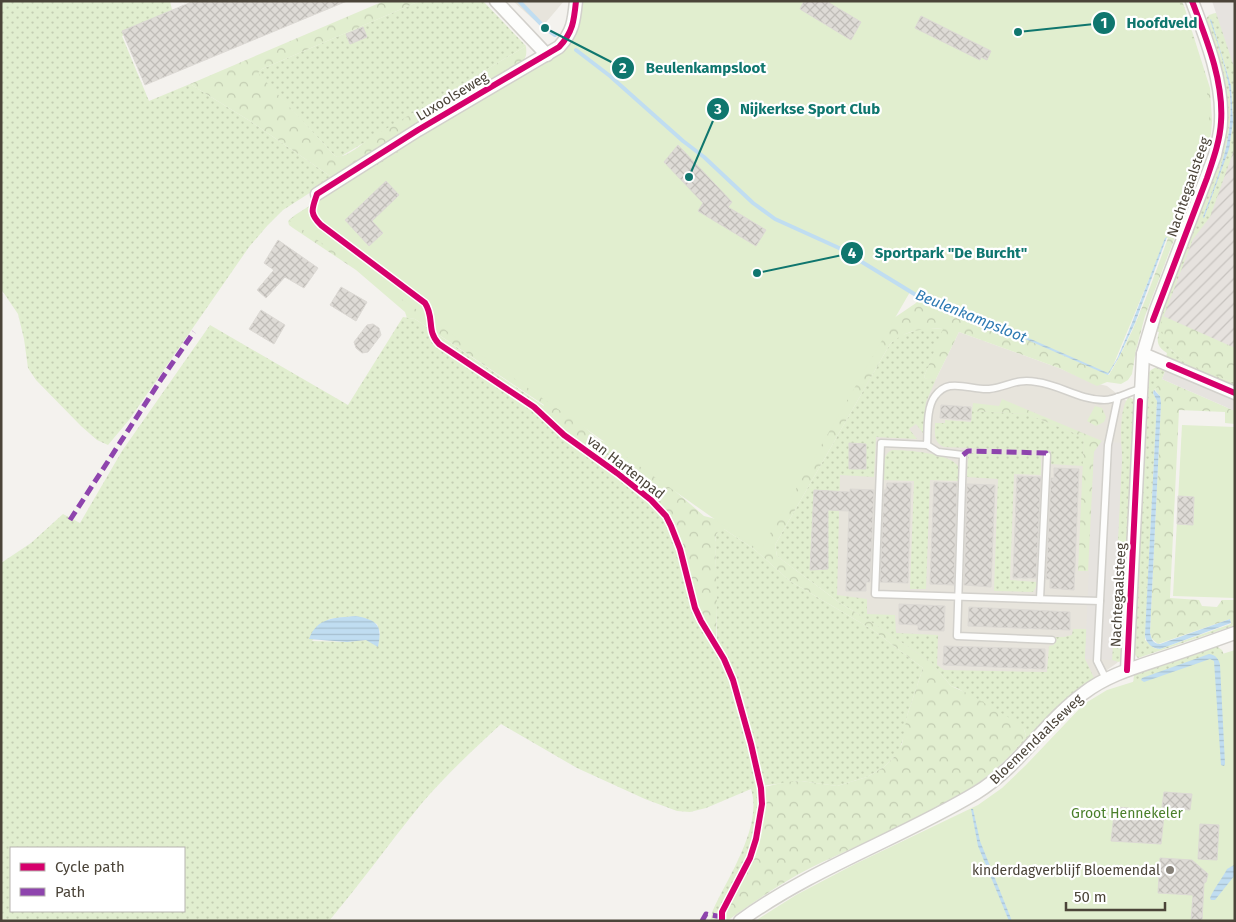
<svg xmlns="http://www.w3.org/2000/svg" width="1236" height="922" font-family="'Fira Sans',sans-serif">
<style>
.residential{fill:#e7e4dc}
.industrial{fill:url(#industrial-furrows)}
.grass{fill:url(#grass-dots);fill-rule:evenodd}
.forest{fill:url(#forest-crowns)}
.park{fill:#e1eecf}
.parking{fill:#e6e3df}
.water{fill:url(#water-rules)}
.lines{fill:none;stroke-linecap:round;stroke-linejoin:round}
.stream{stroke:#c0ddf1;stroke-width:4}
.building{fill:url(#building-cross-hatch);stroke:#dcd9d4}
.lane-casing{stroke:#d2d0cb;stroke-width:9}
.street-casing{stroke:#d2d0cb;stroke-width:15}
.lane{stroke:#fdfdfc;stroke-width:6}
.street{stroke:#fdfdfc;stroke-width:12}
.quiet{stroke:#8e44ad;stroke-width:5;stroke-dasharray:10 5;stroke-linecap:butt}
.cycleway-casing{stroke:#fff;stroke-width:9}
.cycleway{stroke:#d6006c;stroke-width:6}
.poi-dot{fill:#868178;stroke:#fff;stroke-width:2}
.labels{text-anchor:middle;stroke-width:4.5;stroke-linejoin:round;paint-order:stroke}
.street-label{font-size:14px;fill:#4b4439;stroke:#fff}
.park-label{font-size:14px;fill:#4a7f2a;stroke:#fff}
.poi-label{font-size:14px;fill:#4b4439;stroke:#fff;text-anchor:end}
.water-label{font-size:15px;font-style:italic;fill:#2e7ab2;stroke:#fff}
.leader{fill:none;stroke:#0f766e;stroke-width:2}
.callout-dot{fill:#0f766e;stroke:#fff;stroke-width:2}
.mark-label{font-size:15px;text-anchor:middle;font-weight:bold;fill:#fff}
.callout-label{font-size:15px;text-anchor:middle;font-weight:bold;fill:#0f766e;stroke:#fff;stroke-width:4.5;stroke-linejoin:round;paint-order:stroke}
</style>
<defs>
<pattern id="industrial-furrows" width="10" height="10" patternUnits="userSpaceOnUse" patternTransform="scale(1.25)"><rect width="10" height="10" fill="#e6e2de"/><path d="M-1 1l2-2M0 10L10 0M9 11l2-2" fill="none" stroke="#c7c3bf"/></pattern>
<pattern id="grass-dots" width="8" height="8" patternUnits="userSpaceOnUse" patternTransform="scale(1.25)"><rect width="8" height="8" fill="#e1eecf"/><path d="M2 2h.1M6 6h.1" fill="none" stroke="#c3cdb2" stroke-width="1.8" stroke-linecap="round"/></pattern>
<pattern id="forest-crowns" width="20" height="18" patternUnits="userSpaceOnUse" patternTransform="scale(1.25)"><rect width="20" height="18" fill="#e1eecf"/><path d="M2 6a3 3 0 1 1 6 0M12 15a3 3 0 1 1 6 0" fill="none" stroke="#c3cdb2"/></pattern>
<pattern id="water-rules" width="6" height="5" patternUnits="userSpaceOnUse" patternTransform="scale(1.25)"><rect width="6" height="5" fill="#c0ddf1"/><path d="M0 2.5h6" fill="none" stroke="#a6bfcf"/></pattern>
<pattern id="building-cross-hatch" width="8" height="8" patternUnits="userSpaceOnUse" patternTransform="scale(1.25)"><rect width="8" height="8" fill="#dedbd6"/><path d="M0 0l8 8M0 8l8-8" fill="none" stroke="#c0bdb8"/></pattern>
</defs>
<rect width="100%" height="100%" fill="#f4f2ee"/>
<g class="residential">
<polygon points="513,1 564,1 542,27"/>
<polygon points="959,332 1059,368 1091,382 1107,386 1133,406 1121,657 1117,663 1083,687 971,695 777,556 870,378 936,379"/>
</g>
<polygon class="industrial" points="1235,127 1235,367 1155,328"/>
<g class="grass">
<polygon points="1,1 170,1 173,14 122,36 149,101 190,84 250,121 333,178 283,210 267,226 249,247 129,420 108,445 97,440 81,426 36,380 28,368 24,339 18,314 1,289"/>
<polygon points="420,1 483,1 526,46 340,157 335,156 257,73 262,69"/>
<path d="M1225 10 1235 38V147L1210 217 1193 239 1163 318 1171 350 1185 361 1235 383V387L1166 357 1167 353C1158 348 1156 342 1159 332L1154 331 1220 153 1205 20 1209 15ZM1211 19 1231 86 1233 122 1229 149 1204 218 1203 217C1219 174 1236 133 1229 86 1225 64 1217 42 1211 19Z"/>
<path d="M403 317 415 319 544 406 547 421 651 496 666 514 680 544 691 591 700 616 717 645 715 542 716 535 719 529H724L754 549 790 581 873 630 923 668 907 716 905 733 899 751 894 757 884 767 867 777 837 786 801 781 759 786C760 794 761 802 761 810 760 847 736 881 718 913L716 921H710L713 910C728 877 763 826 751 789L706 808 690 812 677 811 645 799 577 768 501 724C474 749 446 775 422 803 390 842 361 883 329 921H1V563L31 543 63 514 80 523 122 451 210 325 348 405ZM356 616 377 624 380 632 378 646 367 640 347 642 312 641 329 619ZM11 848H184V911H11Z"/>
<polygon points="920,329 944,329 924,377 928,380 936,379 926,402 923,433 916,424 909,429 917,439 876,437 874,477 840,475 837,595 867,599 867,614 895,615 896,633 938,635 937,665 944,670 1047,672 1049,646 1054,645 1054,637 1064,637 1072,635 1073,629 1087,629 1085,659 1095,680 1019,751 1007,760 1026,736 1024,729 957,688 951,686 931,662 865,618 840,603 777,556 775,545 890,344 899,336"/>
<polygon points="1158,366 1166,369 1159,387 1154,390 1153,393 1157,401 1145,640 1154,648 1160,649 1231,624 1231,621 1233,626 1138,658 1133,653 1146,375 1151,370"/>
<path d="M1129 397 1135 400 1122 659 1119 662 1112 660 1122 457C1121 444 1119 406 1129 397Z"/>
<path d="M972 411 1027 414 1084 437 1083 466 1050 464 1051 451 944 447C933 442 935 433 935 423H945V420L971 422Z"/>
<path d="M892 450C907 450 949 453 958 466V481L930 480 926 589H910L914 481 883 480C884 469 881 455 892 450Z"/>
<polygon points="968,453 1041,455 1041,475 1014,474 1010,580 1037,582 1036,587 1033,592 994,591 998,479 967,477"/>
<polygon points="1215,645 1222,650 1226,660 1141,680 1133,685 1134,674"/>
</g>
<g class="forest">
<path d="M384 1H420L262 69 258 73 335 156C346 159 360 145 369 139L526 46C527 57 526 59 517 66L333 178 250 121 190 84Z"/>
<path d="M1174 1H1182L1185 9 1210 88 1212 121 1211 134 1197 179 1145 316 1136 350 1132 374 1128 380 1121 384 1107 382 1097 386 1059 368 959 332 936 379 928 380 924 377 943 329C923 328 906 330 890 344L775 545 777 556 840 603 865 618 931 662 951 686 971 695 1023 726 1026 736C976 807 871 835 797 875 773 889 749 905 727 921H716L718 913C736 881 760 847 761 810 761 802 760 794 759 786L764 787 786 782 801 781 837 786 867 777 884 767 894 757 902 744 907 716 923 668 873 630 790 581 754 549 724 529 719 530 716 535 715 542 717 601 716 637 719 646 700 616 691 591 680 544 666 514 651 496 547 421 539 412 544 405 415 319 407 318 405 312 356 270 293 228 289 225 288 221 295 215 522 73 526 375 599 440 624 447 704 516 720 520 891 320 916 303 920 298 991 324 1109 375C1135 332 1151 285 1168 238H1165L1178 207Z"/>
<path d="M1163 316 1235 348V383C1206 371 1153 357 1163 316Z"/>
<polygon points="1162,379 1235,411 1235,424 1225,423 1225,412 1179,410 1170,598 1199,600 1202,606 1217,607 1222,600 1235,600 1235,625 1233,626 1230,619 1158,644 1151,638 1150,632 1161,403 1160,396 1155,390"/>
<polygon points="1002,399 1102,441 1094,452 1088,571 1078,571 1084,437 1027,414 972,411 973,403 999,406"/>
<polygon points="1095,406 1102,408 1106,417 1104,422 1096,426 1087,421"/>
</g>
<g class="park">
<polygon points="580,1 1179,1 1204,72 1210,114 1203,149 1110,373 1107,374 970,315 923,299 910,292 760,551 289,220 565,48"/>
<polygon points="1182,425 1235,427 1235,598 1173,596"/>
<polygon points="1235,650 1235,921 755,921 796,895 855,864 978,805 1002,788 1026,765 1084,704 1107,690"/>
</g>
<g class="parking">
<polygon points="1212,1 1235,1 1235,70"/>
<polygon points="1166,369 1235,398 1235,411 1162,379"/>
<polygon points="1102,441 1121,443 1122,457 1112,660 1085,659 1094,452"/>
</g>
<g class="water">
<path d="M1211 19 1231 86 1233 122 1229 149 1204 218 1203 217C1219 175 1236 133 1229 87 1225 64 1217 42 1210 20Z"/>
<polygon points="1167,237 1135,323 1119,357 1108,375 991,324 920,298 922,297 1001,326 1108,373 1117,359 1128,333 1165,238"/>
<path d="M1154 390 1160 396 1161 403 1150 632C1151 639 1153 644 1160 644L1230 619 1231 623 1160 649C1152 648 1146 644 1145 635L1157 401 1153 393Z"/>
<path d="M356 616C377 620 383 625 378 647L366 640 347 642 309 639C317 617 335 618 356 616Z"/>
<path d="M1209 654C1216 655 1219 659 1220 665L1225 764 1224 766 1221 765 1214 661 1210 659 1144 682 1141 680 1142 678Z"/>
<polygon points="971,809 973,809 980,841 1012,921 1009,921 978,846"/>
<path d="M1234 865 1235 875 1215 900H1211L1210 898C1214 888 1222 879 1227 869Z"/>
</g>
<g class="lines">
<g class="stream">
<polyline points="519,1 545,28 555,35"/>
<polyline points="576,50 610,76 683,141 704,157 753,203 775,219 839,248 916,295 924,298"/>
</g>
</g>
<g class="building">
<polygon points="194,1 347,1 145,85 122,31"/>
<polygon points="804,1 826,1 861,22 851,40 800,9"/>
<polygon points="921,16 991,51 987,60 981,57 980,60 915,28"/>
<polygon points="363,27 367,37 350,44 346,34"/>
<polygon points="678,145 732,202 728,207 766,230 756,246 698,211 703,203 664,162"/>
<polygon points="386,181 399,195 372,221 383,233 369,246 345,220"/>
<polygon points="278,240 318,268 304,288 285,277 266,298 257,290 274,270 264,263"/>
<polygon points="341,287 367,302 356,321 330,305"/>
<polygon points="261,310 285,325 274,344 249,329"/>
<polygon points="373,324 379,328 381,335 368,352 362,353 356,348 354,342 367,325"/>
<polygon points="941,405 971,407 971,420 940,418"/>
<polygon points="849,443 866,444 866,469 849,469"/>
<polygon points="1054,468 1079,469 1074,590 1050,588 1050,579 1046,579 1051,478 1054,478"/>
<polygon points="1017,476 1041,477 1036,578 1013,578"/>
<polygon points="934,482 957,483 954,585 930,584"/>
<polygon points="887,483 911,483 908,583 880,582 884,490 886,490"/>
<polygon points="967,484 995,485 991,587 964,585"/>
<polygon points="850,489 874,490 870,582 866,582 866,591 846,591 849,511 828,510 828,569 810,570 814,490 850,492"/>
<polygon points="1178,496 1194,497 1193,525 1177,524"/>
<polygon points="899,604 945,606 944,631 918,630 918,625 899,624"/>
<polygon points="969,607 1070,612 1070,630 968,626"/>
<polygon points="944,646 1045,649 1045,669 943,665"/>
<polygon points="1164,792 1192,794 1190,810 1162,807"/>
<polygon points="1115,807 1129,808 1129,812 1164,816 1161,844 1111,841"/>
<polygon points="1200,824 1219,825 1217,860 1198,859"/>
<polygon points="1160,858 1192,860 1208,874 1206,882 1204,883 1202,921 1191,921 1193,895 1158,893"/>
</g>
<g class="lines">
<g class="lane-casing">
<g id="lane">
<polyline points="927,445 938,452 963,455 957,636 1052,640"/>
<polyline points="1040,599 1047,455"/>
<path d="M1100 601 875 594 881 443 927 445C928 431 926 408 935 396 938 392 944 387 950 386 963 384 976 390 989 389 1008 387 1015 378 1037 382 1060 385 1080 400 1104 400 1116 400 1128 392 1141 389"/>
<polyline points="1106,679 1097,661 1100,601 1108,445 1118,397"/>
</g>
</g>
<g class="street-casing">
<g id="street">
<polyline points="496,1 547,55"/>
<path d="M317 194 418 130 559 47C573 32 574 21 576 1"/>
<polyline points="1143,354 1235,393"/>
<path d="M1127 670 1143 354 1156 310 1215 155C1217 144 1221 133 1221 121 1223 81 1206 38 1192 1"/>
<path d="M740 921C813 868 899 839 976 793 1019 767 1044 722 1084 693 1106 676 1133 668 1160 659 1185 651 1210 642 1235 633"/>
</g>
</g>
<use href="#lane" class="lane"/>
<use href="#street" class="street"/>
<g class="quiet">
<polyline points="963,455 968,451 1046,453 1047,455"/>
<polyline points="70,520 162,378 194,332"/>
<polyline points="702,921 706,914 722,917"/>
</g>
<g class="cycleway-casing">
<g id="cycleway">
<path d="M576 1C574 21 573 32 559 47L418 130 317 194C312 209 309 213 321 225L425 303C435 318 426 331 439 344L534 407 564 435 617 473 651 500 666 516 671 526 680 549 695 608 701 621 724 659 733 680 751 744 761 788 762 804 756 839 750 858 722 912V921"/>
<path d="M1153 320 1207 178C1213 160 1220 141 1221 122 1224 81 1206 38 1192 1"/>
<polyline points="1169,365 1235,393"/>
<polyline points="1127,670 1140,401"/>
</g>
</g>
<use href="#cycleway" class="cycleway"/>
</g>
<circle class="poi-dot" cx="1170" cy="870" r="5"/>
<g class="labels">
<g class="street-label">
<text transform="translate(452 96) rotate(-31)" y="5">Luxoolseweg</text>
<text transform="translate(1188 187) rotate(-71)" y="5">Nachtegaalsteeg</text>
<text transform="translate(626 467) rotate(38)" y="5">van Hartenpad</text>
<text transform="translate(1118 595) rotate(-87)" y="5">Nachtegaalsteeg</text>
<text transform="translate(1036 739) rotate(-44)" y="5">Bloemendaalseweg</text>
</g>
<g class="park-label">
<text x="1127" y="818">Groot Hennekeler</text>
</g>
<g class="poi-label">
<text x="1160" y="875">kinderdagverblijf Bloemendal</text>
</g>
<g class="water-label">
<text transform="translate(971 316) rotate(22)" y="5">Beulenkampsloot</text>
</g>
</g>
<path class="leader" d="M1018 32L1104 23M545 28L623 68M689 177L718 109M757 273L852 253"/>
<g class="callout-dot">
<circle cx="1018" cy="32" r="5"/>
<circle cx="545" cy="28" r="5"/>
<circle cx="689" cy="177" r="5"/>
<circle cx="757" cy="273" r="5"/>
<circle cx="1104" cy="23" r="12"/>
<circle cx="623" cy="68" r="12"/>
<circle cx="718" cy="109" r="12"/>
<circle cx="852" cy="253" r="12"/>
</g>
<g class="mark-label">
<text x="1104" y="28">1</text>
<text x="623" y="73">2</text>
<text x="718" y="114">3</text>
<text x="852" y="258">4</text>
</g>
<g class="callout-label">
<text x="1162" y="28">Hoofdveld</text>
<text x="706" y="73">Beulenkampsloot</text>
<text x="810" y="114">Nijkerkse Sport Club</text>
<text x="951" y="258">Sportpark "De Burcht"</text>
</g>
<rect width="1236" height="922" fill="none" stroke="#4b4439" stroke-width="5"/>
<rect x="10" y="847" width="175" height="65" fill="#ffffff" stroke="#b7b4b0"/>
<rect x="20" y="863" width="25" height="8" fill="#d6006c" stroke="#b7b4b0"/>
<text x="55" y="872" font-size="15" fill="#4b4439">Cycle path</text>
<rect x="20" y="888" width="25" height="8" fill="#8e44ad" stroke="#b7b4b0"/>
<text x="55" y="897" font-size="15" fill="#4b4439">Path</text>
<path d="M1066 902v8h99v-8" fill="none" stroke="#4b4439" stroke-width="2.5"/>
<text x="1074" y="902" font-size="15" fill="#4b4439" stroke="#ffffff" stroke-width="4" paint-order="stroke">50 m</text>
</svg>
